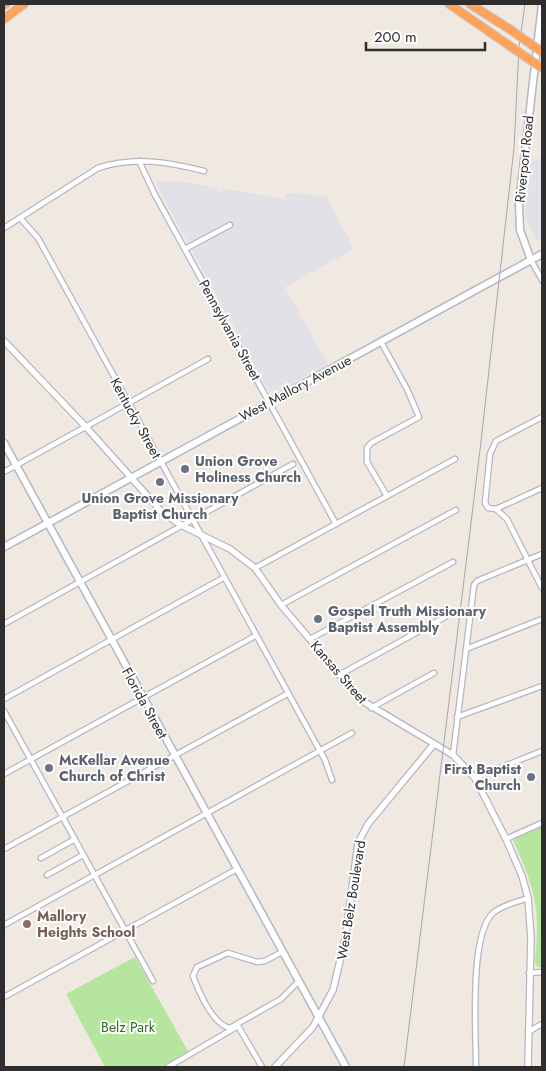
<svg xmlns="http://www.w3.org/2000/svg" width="546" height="1071" font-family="Jost,sans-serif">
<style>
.industrial{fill:#e3e1e8}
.green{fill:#b6e59e}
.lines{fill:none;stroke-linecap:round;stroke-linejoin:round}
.minor-casing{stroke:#b4b7c1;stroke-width:7}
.tertiary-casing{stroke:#b4b7c1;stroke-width:8}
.secondary-casing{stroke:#b4b7c1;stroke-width:9}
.motorway-casing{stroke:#c9c9c9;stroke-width:10}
.minor{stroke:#fff;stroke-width:4.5}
.tertiary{stroke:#fff;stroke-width:5.5}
.secondary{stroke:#fff;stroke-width:6}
.motorway{stroke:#ffa35c;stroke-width:8}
.rail{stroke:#a3a6b8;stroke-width:1}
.motorway-bridge-casing{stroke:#c9c9c9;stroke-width:10;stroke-linecap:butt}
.motorway-bridge{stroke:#ffa35c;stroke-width:8}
.worship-dot{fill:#6b7280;stroke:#fff;stroke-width:2}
.education-dot{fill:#8d6e63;stroke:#fff;stroke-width:2}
.labels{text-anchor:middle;stroke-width:4;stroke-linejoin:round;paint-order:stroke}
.street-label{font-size:14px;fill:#2e2e2e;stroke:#fff}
.worship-label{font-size:14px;font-weight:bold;fill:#5b616d;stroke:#fff;text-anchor:start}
.education-label{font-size:14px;font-weight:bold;fill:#785e54;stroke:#fff;text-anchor:start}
.park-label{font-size:14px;fill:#2c6e1b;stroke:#fff}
</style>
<rect width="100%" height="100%" fill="#efe9e1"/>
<g class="industrial">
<polygon points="542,157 542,242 536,240 525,217 531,162"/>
<polygon points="178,181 213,187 224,194 220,188 285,199 287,193 326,196 354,249 285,287 328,365 273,393 268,391 155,182"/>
</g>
<g class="green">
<path d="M542 826V967H537L535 961C541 908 534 887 513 840Z"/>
<polygon points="135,957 189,1053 162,1067 105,1067 66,994"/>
</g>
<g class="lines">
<g class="minor-casing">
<g id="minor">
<polyline points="139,161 155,195 336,524"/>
<polyline points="21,219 38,238 325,760 332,780"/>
<path d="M4 228 98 168C134 156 168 162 204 171"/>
<polyline points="185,249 230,225"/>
<polyline points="531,260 542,280"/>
<polyline points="381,342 407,389 419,417 371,443 367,448 367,462 387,496"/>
<polyline points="542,417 496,441 490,454 485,503 488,508 496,509 542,488"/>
<polyline points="4,472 208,359"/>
<polyline points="496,509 507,519 542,588"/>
<polyline points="255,568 455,459"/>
<polyline points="281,605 456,510"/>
<polyline points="4,624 293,464"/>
<polyline points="310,639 453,562"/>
<polyline points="466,649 542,619"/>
<polyline points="339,675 445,617"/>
<polyline points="4,699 223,578"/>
<polyline points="371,708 434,673"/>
<polyline points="4,711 153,981"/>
<polyline points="457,717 542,686"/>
<polyline points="453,755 474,585 477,581 542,554"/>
<polyline points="4,774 255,636"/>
<polyline points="475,778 542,751"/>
<polyline points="506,839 542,823"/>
<polyline points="4,849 287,694"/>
<polyline points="41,858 75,839"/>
<polyline points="47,875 83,855"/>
<polyline points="4,925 352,733"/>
<path d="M282 952 265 961 257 962 228 953 197 967 193 976C199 992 212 1024 230 1028L281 999 299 981"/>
<polyline points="529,973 542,972"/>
<polyline points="4,997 237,869"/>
<polyline points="528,1032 542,1024"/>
<polyline points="168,1067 238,1026 262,1067"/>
<path d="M476 1067C476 1034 469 935 493 913 502 905 517 902 528 898"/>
</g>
</g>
<g class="tertiary-casing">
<g id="tertiary">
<polyline points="4,341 86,427 161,511 181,525 230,549 255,568 281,605 361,700 453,755 475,778 506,839 522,876 528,898 531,938 528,1067"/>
<polyline points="275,1067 313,1027 333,990 345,940 358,843 368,824 434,744"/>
</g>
</g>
<g class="secondary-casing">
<g id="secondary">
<polyline points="531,260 520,230 519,204 542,4"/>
<polyline points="4,443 346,1067"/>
<polyline points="4,547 542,254"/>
</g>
</g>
<g class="motorway-casing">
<g id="motorway">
<polyline points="449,4 507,44"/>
<polyline points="470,4 511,30"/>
<polyline points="4,5 6,4"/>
<polyline points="4,19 24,4"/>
</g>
</g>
<use href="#minor" class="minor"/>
<use href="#tertiary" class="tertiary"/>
<use href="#secondary" class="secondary"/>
<use href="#motorway" class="motorway"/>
<polyline class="rail" points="404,1067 480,450 514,148 519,47 525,4"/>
<g class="motorway-bridge-casing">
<g id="motorway-bridge">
<polyline points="511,30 542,52"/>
<polyline points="507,44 542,68"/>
</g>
</g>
<use href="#motorway-bridge" class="motorway-bridge"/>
</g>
<g class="worship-dot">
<circle cx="185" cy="469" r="5"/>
<circle cx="160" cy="482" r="5"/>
<circle cx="318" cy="619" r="5"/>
<circle cx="49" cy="768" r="5"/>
<circle cx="531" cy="777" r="5"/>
</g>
<circle class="education-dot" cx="27" cy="924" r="5"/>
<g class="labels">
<g class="street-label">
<text transform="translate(524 159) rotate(-84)" y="5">Riverport Road</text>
<text transform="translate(230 330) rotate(61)" y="5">Pennsylvania Street</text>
<text transform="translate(295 388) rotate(-28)" y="5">West Mallory Avenue</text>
<text transform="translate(136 418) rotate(61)" y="5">Kentucky Street</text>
<text transform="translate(339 672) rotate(49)" y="5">Kansas Street</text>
<text transform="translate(145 703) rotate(61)" y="5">Florida Street</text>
<text transform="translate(351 900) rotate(-81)" y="5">West Belz Boulevard</text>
</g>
<g class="worship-label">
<text x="195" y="466">Union Grove<tspan x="195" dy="16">Holiness Church</tspan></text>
<text x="160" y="503" text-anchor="middle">Union Grove Missionary<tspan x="160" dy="16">Baptist Church</tspan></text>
<text x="328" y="616">Gospel Truth Missionary<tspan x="328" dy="16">Baptist Assembly</tspan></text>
<text x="59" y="765">McKellar Avenue<tspan x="59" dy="16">Church of Christ</tspan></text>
<text x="521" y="774" text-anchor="end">First Baptist<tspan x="521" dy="16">Church</tspan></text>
</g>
<g class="education-label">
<text x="37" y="921">Mallory<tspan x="37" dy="16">Heights School</tspan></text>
</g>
<g class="park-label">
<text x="128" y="1032">Belz Park</text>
</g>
</g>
<rect width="546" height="1071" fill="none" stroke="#2e2e2e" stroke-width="10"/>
<path d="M366 42v8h119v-8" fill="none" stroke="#2e2e2e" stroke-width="2.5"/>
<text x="374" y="42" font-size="15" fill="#2e2e2e" stroke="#ffffff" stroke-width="4" paint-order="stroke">200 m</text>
</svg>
